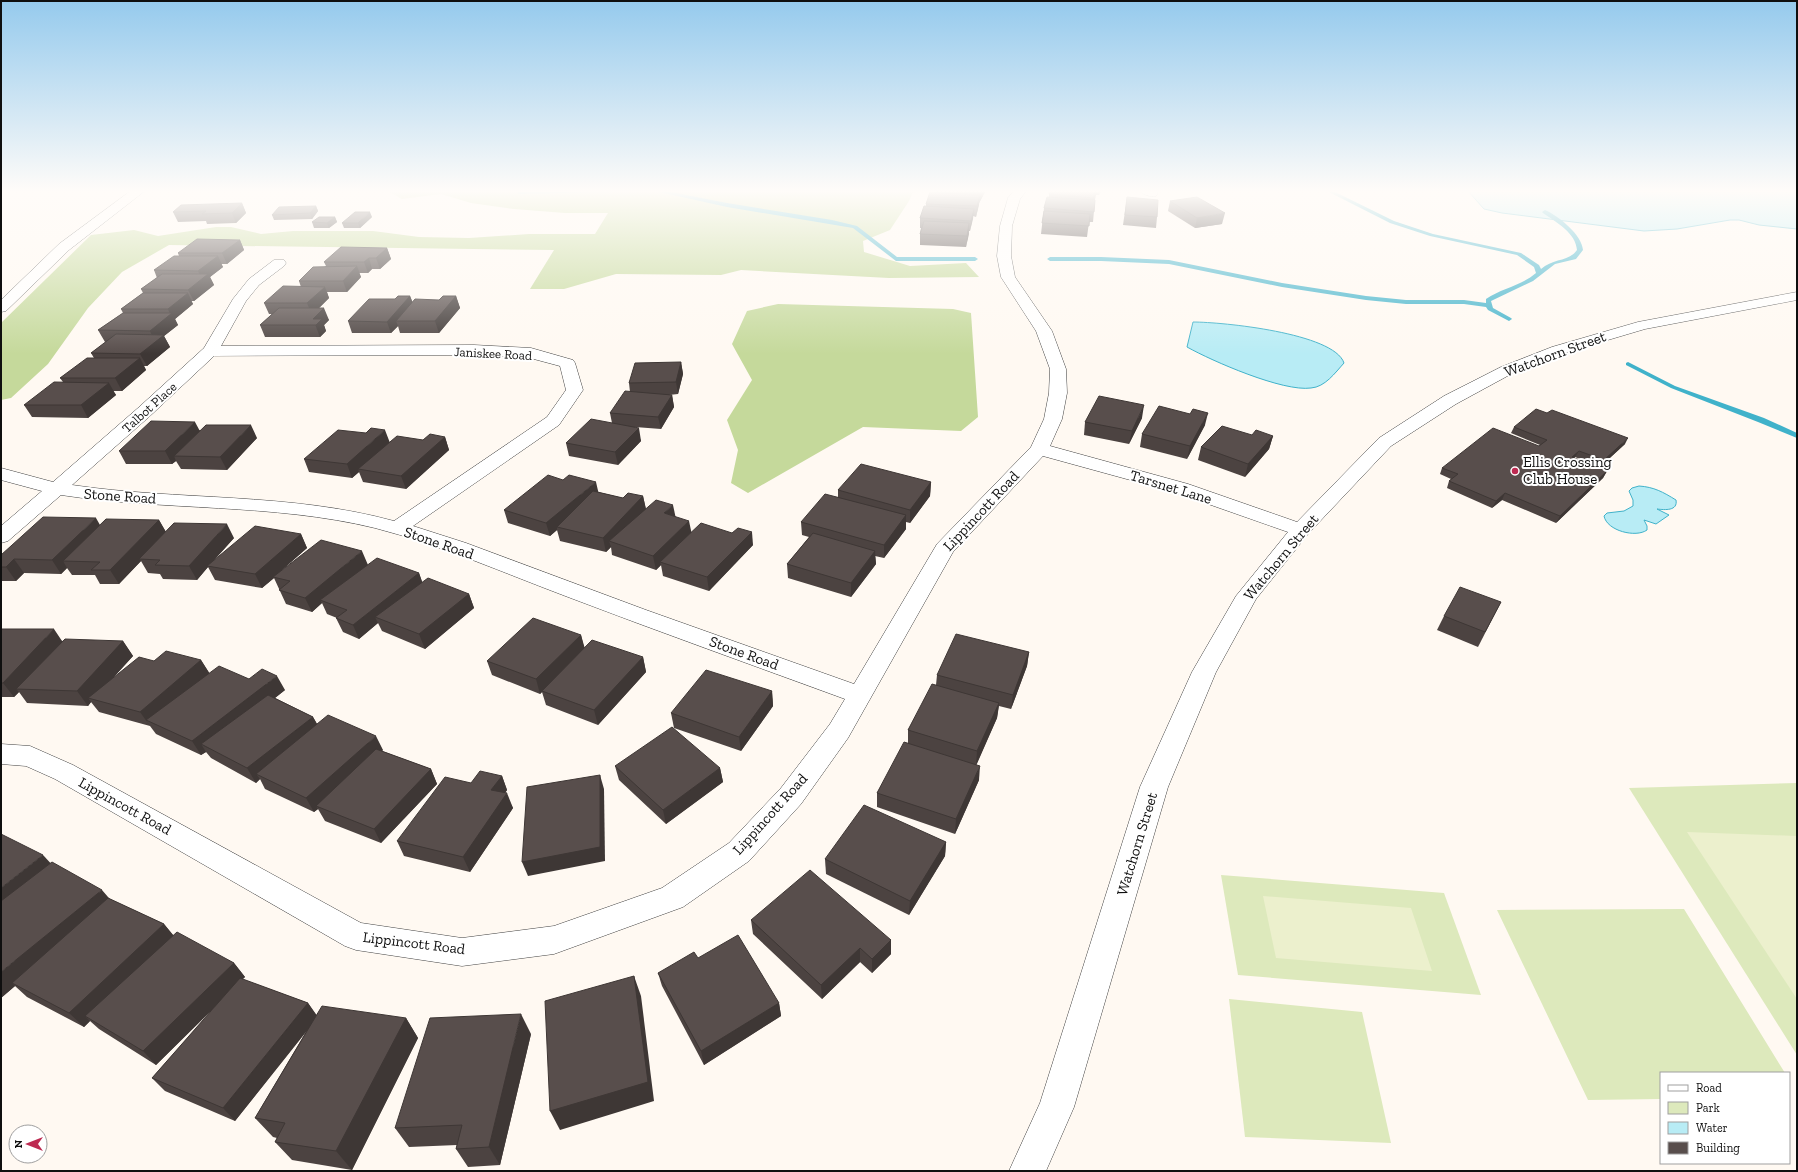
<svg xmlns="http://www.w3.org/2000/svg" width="1798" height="1172" font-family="'Zilla Slab',serif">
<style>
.green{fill:#dde9bc}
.forest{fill:#c5d99b}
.pitch{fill:#ecf0cd}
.water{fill:#b8ecf5;stroke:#40b2ca}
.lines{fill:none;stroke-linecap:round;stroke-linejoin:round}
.stream{fill:#40b2ca;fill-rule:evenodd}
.minor-casing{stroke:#424242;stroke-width:1}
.minor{fill:#fff;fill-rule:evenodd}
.wall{fill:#4c4341}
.shaded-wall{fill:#3e3735}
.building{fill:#584e4c;stroke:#3e3735}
.poi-dot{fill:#bd2a51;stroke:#fff;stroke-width:1.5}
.labels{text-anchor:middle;stroke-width:4;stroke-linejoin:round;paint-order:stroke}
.far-street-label{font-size:13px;fill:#0f0f0f;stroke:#fff}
.street-label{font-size:15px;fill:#0f0f0f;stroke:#fff}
.poi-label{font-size:15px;fill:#0f0f0f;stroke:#fff;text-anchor:start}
</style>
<rect width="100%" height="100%" fill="#fff9f2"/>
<g class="green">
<polygon points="1797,783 1797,1055 1629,788"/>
<polygon points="1221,875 1444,893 1481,995 1238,975"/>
<polygon points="1684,909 1785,1073 1661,1073 1661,1099 1588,1100 1497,910"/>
<polygon points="1229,999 1362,1012 1391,1143 1245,1137"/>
</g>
<g class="forest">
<path d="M386 190H518L519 193C560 192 601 194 642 190H914L909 201 890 230 863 241 864 252 910 266 966 263 979 277 889 278 741 270 721 275 616 274 564 289H530L554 250 169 245 122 272 88 308 48 364 11 398 1 400V323L91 235 134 230 158 236 216 227H231L261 234 293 231H373L419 237 469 238 529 234H595L608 213H565L514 209 471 203 441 194 402 199Z"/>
<polygon points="778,304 953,309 971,313 978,417 961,431 863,427 748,493 731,483 738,450 727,420 752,380 732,344 747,311"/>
</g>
<g class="pitch">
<polygon points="1687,832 1797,836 1797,999"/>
<polygon points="1263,896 1411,908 1432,971 1276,958"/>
</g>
<g class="water">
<polygon points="1467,190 1797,190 1797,229 1759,225 1739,220 1730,220 1677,229 1644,231 1502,213 1484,209"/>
<path d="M1193 322C1222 322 1334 333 1344 363 1335 373 1325 387 1311 388 1283 392 1212 361 1187 347Z"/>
<path d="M1639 486C1654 487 1663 492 1676 500 1678 511 1665 510 1657 509L1669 515 1656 524 1644 520 1647 526V530C1636 538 1607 531 1604 516L1607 513 1624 511 1633 506V500L1629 491 1632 488Z"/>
</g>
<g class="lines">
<g class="stream">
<polygon points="515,190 519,190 520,192 661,190 727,203 832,220 857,226 897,257 975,257 978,259 975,261 896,261 853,228 727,207 655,191 519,194"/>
<path d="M1325 190H1331L1394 221 1433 234 1521 253 1539 265 1541 269C1553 258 1569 262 1577 250 1576 233 1556 222 1543 213L1542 212 1545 210C1559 216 1582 235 1583 250L1576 259 1555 264 1533 281 1491 301 1493 308 1511 318 1512 319 1509 321 1488 310 1486 307 1464 304H1406L1366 300 1282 287 1169 264 1101 261H1050L1047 259 1050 257H1101L1169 260 1282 283 1366 296 1406 300H1464L1486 303V299C1502 288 1521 286 1536 273L1534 267 1517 255 1430 236 1390 223Z"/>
<polygon points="1628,362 1675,386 1764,418 1797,433 1797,438 1758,422 1671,388 1626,365 1626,363"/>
</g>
<g class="minor-casing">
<g id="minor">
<polygon points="132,190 146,190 69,250 6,311 1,312 1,300 59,244"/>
<path d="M1015 190H1027L1020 199 1012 226 1011 256 1015 277 1052 331 1066 369 1067 393 1062 419 1050 446 1188 484 1297 522 1379 438 1444 396 1501 367 1552 347 1638 322 1797 292V300L1645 329 1564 353 1513 373 1456 404 1391 446 1308 534 1256 599 1216 672 1168 787 1074 1107 1046 1171H1009L1040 1103 1140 787 1192 672 1236 596 1288 532 1174 492 1043 456 953 552 848 738 801 804 749 861 683 907 554 954 462 966 356 950 345 946 55 779 26 766 1 764V744L30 746 73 765 361 923 462 938 554 926 662 888 729 843 781 788 830 724 845 699C752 665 660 632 568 597 504 573 441 545 375 528 272 503 165 511 61 495L8 541 1 543V526L42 491 1 480V468L53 482 138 408 204 348 233 299 249 279 274 260H284L286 263 284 266 259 285 246 301 221 346 474 345 531 348 573 360 575 363 583 390 559 425 413 526 466 543 646 610 854 684 937 544 1031 447 1044 419 1049 393 1050 369 1036 331 1001 277 997 256 1000 226 1008 198ZM474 355 530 358 560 366 566 390 547 417 394 521C288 492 179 501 72 485L150 416 214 356Z"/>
<path d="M1139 190H1155L1158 193 1156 196C1150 197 1143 195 1139 190Z"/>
</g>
</g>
<use href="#minor" class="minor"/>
</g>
<g class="wall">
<polygon points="934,190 985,190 985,192 979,203 976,217 973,216 970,231 969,231 966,247 920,245 920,234 921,228 920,228 920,218 926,206 926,204 934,192"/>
<polygon points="1051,190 1101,190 1099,195 1096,195 1095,200 1093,222 1089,222 1087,237 1041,234 1044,208 1049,197 1049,194"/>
<polygon points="1127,197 1157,217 1156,228 1123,225"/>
<polygon points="1170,201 1222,224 1195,228 1168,211"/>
<polygon points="242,203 246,213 236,223 207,224 206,221 178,222 173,212"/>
<polygon points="316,206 318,211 312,219 274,220 272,215"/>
<polygon points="335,217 337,222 329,228 314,228 312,222"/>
<polygon points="372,217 360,228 344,228 342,223"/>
<polygon points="240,240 244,250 227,264 221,264 223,267 210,277 214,285 194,301 191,301 193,304 175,319 178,325 164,336 170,347 147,366 144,366 146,370 122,391 113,391 116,395 88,418 32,417 24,405 63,382 60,378 94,358 91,353 106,342 105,342 98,330 123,313 121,309 143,293 141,289 157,278 154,270 179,256 178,253"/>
<polygon points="387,248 391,259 380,269 372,269 368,273 359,273 361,277 347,292 327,292 329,298 319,308 329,320 324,325 326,331 320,337 265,337 260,325 272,314 269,314 264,303 301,287 299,281 326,266 324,262"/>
<polygon points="410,296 413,303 439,300 456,296 460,308 439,333 400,333 398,326 391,333 352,333 348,321 395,299"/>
<polygon points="681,362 683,374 678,394 669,395 672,395 674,407 661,429 635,427 641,441 618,465 569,456 566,443 612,423 610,413 630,392 629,383"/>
<polygon points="1190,414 1205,425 1187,459 1140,447 1142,434"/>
<polygon points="1142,418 1129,444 1084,435 1085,422"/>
<polygon points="1514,427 1625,444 1600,467 1575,457 1574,458 1607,471 1603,478 1556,523 1502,500 1492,508 1447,488 1449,481 1451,479 1440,474 1442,468 1539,446 1540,445 1511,433"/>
<polygon points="200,430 257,438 227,470 181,469 176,461 172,464 126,464 119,451"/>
<polygon points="1252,435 1273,436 1269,449 1245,477 1198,460 1201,447"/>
<polygon points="445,437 449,450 406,489 363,482 359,472 352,478 309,472 304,459 389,442 423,440"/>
<polygon points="931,482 930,496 910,523 906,522 906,529 884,558 875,556 876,564 851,597 788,578 787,564 809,537 802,535 801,522 838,497 838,490"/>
<polygon points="598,492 623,498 643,496 646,509 675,517 691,532 753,545 709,591 663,576 661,565 656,570 612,555 611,547 606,552 560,541 557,530 550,536 508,523 504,510"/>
<polygon points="159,520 166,532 234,538 214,560 301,534 307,548 282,570 368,565 419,573 422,582 469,594 474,608 425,649 382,631 378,623 359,639 343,632 336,618 337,618 327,614 322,603 312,612 286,604 274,578 262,588 215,580 208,567 197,580 163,579 160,574 148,573 141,561 119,584 100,584 95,575 72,575 67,568 61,574 24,573 16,581 1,581 1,555 100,525"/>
<polygon points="1501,602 1478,647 1437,630 1444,616"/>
<polygon points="1,629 63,641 123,641 133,656 112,679 154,661 201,660 209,673 249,679 285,690 275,698 313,717 317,724 383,750 382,751 431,769 437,784 381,843 325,821 318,809 314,812 265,789 260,779 256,783 211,758 206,752 201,755 156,734 150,726 99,712 91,702 88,706 27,703 19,692 14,697 1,697"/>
<polygon points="581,635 584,648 643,657 646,672 598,725 546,705 542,692 540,694 492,675 487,661"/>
<polygon points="1029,652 1027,666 1011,709 999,706 997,718 976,765 979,780 955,834 877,807 877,793 908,743 908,730 936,685 937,675"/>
<polygon points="772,691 773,706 741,751 674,728 671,713"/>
<polygon points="615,766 720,768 723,782 666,824 619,780"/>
<polygon points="502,776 507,790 505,793 513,808 470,872 404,856 397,841 471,783"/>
<polygon points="946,842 945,856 909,915 826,874 825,859"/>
<polygon points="50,863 110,899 164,924 174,936 234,963 245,977 242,979 308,1003 316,1015 406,1018 418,1038 352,1170 292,1160 275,1142 277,1138 273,1137 255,1118 307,1030 235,1121 165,1091 152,1078 216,1006 156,1065 99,1029 90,1021 84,1027 27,997 15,986 1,998"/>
<polygon points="751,920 891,954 872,973 860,962 822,999 753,934"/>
<polygon points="698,958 779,1003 781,1016 704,1065 662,986 658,973"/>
<polygon points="531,1034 500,1165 468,1167 456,1149 457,1145 409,1147 395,1128"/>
</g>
<g class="shaded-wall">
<polygon points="982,190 985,190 985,192 979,203 980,193"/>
<polygon points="1096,190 1095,197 1092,208 1093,198"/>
<polygon points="980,195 979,205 976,217 977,206"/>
<polygon points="242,203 246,213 236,223 232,213"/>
<polygon points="316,206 318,211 312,219 310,213"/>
<polygon points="974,209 973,219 970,231 971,221"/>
<polygon points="370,212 372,217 360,228 358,223"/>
<polygon points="1225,213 1222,224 1195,228 1197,218"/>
<polygon points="335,217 337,222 329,228 327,223"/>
<polygon points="969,223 969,234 966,247 967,236"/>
<polygon points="240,240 244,250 227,264 222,253"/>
<polygon points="387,248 391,259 380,269 376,258"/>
<polygon points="218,256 223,267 210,277 214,285 194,301 188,290 202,279 198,271"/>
<polygon points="369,258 372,269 368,273 364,262"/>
<polygon points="357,266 361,277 347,292 343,281"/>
<polygon points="325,287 329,298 312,315 307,303"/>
<polygon points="188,293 193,304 175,319 178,325 164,336 170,347 147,366 140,354 155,342 150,331 170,314 168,309"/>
<polygon points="410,296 414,307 396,321 398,326 391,333 387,322"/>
<polygon points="456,296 460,308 439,333 435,321"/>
<polygon points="324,308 329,320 324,325 326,331 320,337 313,319"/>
<polygon points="140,358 146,370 122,391 115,378"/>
<polygon points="681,362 683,374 678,394 676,382"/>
<polygon points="109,383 116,395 88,418 81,405"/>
<polygon points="672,395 674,407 661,429 658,417"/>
<polygon points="1144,405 1142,418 1129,444 1132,431"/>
<polygon points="1208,413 1205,425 1187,459 1190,446"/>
<polygon points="195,422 202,435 174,456 176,461 172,464 165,451"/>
<polygon points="251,425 257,438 227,470 220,457"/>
<polygon points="639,428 641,441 618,465 615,452"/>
<polygon points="385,430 390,443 358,469 359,472 352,478 347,464"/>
<polygon points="1273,436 1269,449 1245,477 1248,464"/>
<polygon points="445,437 449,450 406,489 401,476"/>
<polygon points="1628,438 1625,444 1600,467 1604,460"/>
<polygon points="1579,451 1575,457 1568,464 1572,457"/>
<polygon points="1607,471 1603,478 1556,523 1560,516"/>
<polygon points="596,482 599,495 557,527 557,530 550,536 546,523"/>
<polygon points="931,482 930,496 910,523 910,510"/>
<polygon points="1505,493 1502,500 1492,508 1496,501"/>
<polygon points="643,496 646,510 609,541 611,547 606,552 603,538"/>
<polygon points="673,505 676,519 664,513"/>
<polygon points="906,515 906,529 884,558 884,545"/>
<polygon points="96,518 104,532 63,561 67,568 61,574 52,560"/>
<polygon points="159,520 167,534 139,559 141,561 119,584 110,570"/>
<polygon points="689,521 692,535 660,562 661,565 656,570 653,556"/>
<polygon points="227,524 234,538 209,566 207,566 208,567 197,580 189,566"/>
<polygon points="752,532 753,545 709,591 707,577"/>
<polygon points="301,534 307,548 274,577 273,577 274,578 262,588 255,574"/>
<polygon points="362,551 368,565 320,600 322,603 312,612 305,598"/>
<polygon points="875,551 876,564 851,597 851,583"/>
<polygon points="14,559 24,573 16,581 6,567"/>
<polygon points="419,573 424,587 375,617 378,623 359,639 353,625"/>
<polygon points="469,594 474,608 425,649 419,634"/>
<polygon points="54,629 64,644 16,689 19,692 14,697 3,683"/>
<polygon points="581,635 585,649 542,691 542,692 540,694 536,679"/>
<polygon points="123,641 133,656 94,699 88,698 91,702 88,706 77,691"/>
<polygon points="1029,652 1027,666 1011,709 1013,695"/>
<polygon points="643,657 646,672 598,725 594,710"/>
<polygon points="201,660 210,674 146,720 150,726 140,712"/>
<polygon points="277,676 285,690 210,749 201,744 206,752 201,755 192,741"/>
<polygon points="772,691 773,706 741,751 739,737"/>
<polygon points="999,703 997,718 976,766 977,751"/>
<polygon points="313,717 321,731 256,774 260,779 256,783 247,768"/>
<polygon points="376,736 383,750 319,808 316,806 318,809 314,812 306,798"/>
<polygon points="980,766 979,780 955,834 956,819"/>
<polygon points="720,768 723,782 666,824 663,810"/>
<polygon points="431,769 437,784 381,843 374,829"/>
<polygon points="600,775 604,789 605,861 528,876 522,862"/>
<polygon points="502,776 507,790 497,804 491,790"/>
<polygon points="507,793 513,808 470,872 463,857"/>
<polygon points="946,842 945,856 909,915 910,901"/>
<polygon points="43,855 56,869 1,914 1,888"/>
<polygon points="102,890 114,904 12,983 15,986 1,998 1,972"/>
<polygon points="164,924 176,939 85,1016 90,1021 84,1027 69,1013"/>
<polygon points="891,940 891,954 872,973 872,959"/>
<polygon points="860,948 860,962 822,999 821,985"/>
<polygon points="234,963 245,977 156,1065 143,1051"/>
<polygon points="634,976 641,996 654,1101 560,1130 550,1111"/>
<polygon points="308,1003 318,1017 235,1121 223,1108"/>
<polygon points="779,1003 781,1016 704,1065 701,1051"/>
<polygon points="521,1014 531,1034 500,1165 489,1147"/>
<polygon points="406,1018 418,1038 352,1170 336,1151"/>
</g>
<g class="building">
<polygon points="946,190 982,190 980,193"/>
<polygon points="1051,190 1096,190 1093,198 1049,194"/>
<polygon points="930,192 980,195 977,206 926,204"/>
<polygon points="1047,197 1095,200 1094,212 1044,208"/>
<polygon points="1127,197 1158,200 1157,217 1125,215"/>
<polygon points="1197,197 1225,213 1197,218 1170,201"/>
<polygon points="242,203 232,213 202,214 206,211 173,212 181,205"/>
<polygon points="316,206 310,213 272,215 279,207"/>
<polygon points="924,206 974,209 971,221 920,218"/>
<polygon points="1044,211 1090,214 1089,226 1042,223"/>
<polygon points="355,212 370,212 358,223 342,223"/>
<polygon points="319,217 335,217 327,223 312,222"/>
<polygon points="924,221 969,223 967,236 920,234"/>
<polygon points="197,239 240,240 222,253 178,253"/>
<polygon points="341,247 387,248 376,258 369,258 364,262 324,262"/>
<polygon points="174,256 218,256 198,271 154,270"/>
<polygon points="357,266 343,281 299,281 313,267"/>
<polygon points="162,274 208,274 188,290 141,289"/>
<polygon points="283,286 325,287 307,303 264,303"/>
<polygon points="143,293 188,293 168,309 121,309"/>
<polygon points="398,296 410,296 387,322 348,321 369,299 395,299"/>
<polygon points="443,296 456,296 435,321 396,321 415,299 439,300"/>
<polygon points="279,308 324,308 313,319 322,319 316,325 260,325"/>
<polygon points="123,313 172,313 150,331 98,330"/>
<polygon points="116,334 164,335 140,354 91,353"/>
<polygon points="87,358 140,358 115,378 60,378"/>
<polygon points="681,362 676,382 629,383 635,363"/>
<polygon points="54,382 109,383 81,405 24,405"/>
<polygon points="625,391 672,395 658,417 610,413"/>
<polygon points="1099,396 1144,405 1132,431 1085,422"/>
<polygon points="1159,406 1190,414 1193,409 1208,413 1190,446 1142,434"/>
<polygon points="1536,409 1547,413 1552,410 1628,438 1604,460 1579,451 1572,457 1607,471 1560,516 1505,493 1496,501 1449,481 1458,474 1442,468 1493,428 1539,446 1547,440 1514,427"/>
<polygon points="591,419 639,428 615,452 566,443"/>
<polygon points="151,421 195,422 165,451 119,451"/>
<polygon points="206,425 251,425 220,457 174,456"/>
<polygon points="1222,426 1252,435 1256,430 1273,436 1248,464 1201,447"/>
<polygon points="371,428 385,430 347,464 304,459 338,430 366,433"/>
<polygon points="430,434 445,437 401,476 358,469 397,436 423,440"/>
<polygon points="861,464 931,482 910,510 838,490"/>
<polygon points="548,475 563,480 569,475 596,482 546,523 504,510"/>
<polygon points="593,491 623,498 628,493 643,496 603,538 557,527"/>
<polygon points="825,494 906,515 884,545 801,522"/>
<polygon points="656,500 673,505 664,513 689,521 653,556 609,541"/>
<polygon points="43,517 96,518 52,560 14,559 6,567 1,567 1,555"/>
<polygon points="106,519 159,520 110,570 91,570 100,562 63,561"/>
<polygon points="174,523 227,524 189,566 155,565 160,560 139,559"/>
<polygon points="701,523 732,533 738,528 752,532 707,577 660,562"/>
<polygon points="255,526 301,534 255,574 207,566"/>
<polygon points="813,533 875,551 851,583 787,564"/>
<polygon points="321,540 362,551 305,598 279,590 290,581 273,577"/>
<polygon points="377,558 419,573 353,625 336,618 347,610 320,600"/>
<polygon points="428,578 469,594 419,634 375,617"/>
<polygon points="1460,587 1501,602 1485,632 1444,616"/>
<polygon points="533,618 581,635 536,679 487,661"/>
<polygon points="1,629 54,629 3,683 1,683"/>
<polygon points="956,634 1029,652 1013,695 937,675"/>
<polygon points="65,639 123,641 77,691 16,689"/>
<polygon points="592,640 643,657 594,710 542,691"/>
<polygon points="166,651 201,660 140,712 88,698 139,657 154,661"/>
<polygon points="219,666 249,679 262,669 277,676 192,741 146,720"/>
<polygon points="706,670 772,691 739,737 671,713"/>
<polygon points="932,684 999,703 977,751 908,730"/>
<polygon points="268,695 313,717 247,768 201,744"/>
<polygon points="328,715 376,736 306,798 256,774"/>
<polygon points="672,727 720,768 663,810 615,766"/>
<polygon points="904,742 980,766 956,819 877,793"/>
<polygon points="376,749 431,769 374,829 316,806"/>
<polygon points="480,771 502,776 491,790 507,793 463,857 397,841 445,777 471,783"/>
<polygon points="600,775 600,847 522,862 527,787"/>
<polygon points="864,805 946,842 910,901 825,859"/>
<polygon points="1,834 43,855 1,888"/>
<polygon points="52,862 102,890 1,972 1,901"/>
<polygon points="810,870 891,940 872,959 860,948 821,985 751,920"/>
<polygon points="108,898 164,924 69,1013 12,983"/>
<polygon points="177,932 234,963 143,1051 85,1016"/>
<polygon points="738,935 779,1003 701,1051 658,973 694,952 698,958"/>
<polygon points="634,976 648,1082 550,1111 545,1001"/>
<polygon points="240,978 308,1003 223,1108 152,1078"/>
<polygon points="322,1006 406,1018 336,1151 275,1142 285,1123 255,1118"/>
<polygon points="521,1014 489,1147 456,1149 462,1125 395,1128 430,1018"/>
</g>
<linearGradient id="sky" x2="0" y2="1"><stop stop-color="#95caed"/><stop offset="0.54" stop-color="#fffcf9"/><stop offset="1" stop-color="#fffcf9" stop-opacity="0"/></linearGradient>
<rect width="1798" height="354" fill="url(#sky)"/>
<circle class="poi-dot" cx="1515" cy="471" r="4"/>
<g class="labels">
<g class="far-street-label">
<text transform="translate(493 353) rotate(3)" y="5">Janiskee Road</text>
<text transform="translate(149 407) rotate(-42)" y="5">Talbot Place</text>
</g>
<g class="street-label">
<text transform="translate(1555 354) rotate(-20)" y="5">Watchorn Street</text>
<text transform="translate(1171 487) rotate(17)" y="5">Tarsnet Lane</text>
<text transform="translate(120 496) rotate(4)" y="5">Stone Road</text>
<text transform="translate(981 511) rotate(-47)" y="5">Lippincott Road</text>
<text transform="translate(439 543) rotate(19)" y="5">Stone Road</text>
<text transform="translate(1281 557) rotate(-50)" y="5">Watchorn Street</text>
<text transform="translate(744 653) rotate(20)" y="5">Stone Road</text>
<text transform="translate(125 806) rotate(29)" y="5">Lippincott Road</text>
<text transform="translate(770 814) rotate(-48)" y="5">Lippincott Road</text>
<text transform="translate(1137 844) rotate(-73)" y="5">Watchorn Street</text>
<text transform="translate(414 943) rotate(7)" y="5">Lippincott Road</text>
</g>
<g class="poi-label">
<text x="1523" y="467">Ellis Crossing<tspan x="1523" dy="17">Club House</tspan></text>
</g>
</g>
<rect width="1798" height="1172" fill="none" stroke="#0f0f0f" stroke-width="4"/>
<rect x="1660" y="1072" width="130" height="92" fill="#ffffff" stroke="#9f9f9f"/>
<rect x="1668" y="1085" width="20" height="6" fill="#ffffff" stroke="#9f9f9f"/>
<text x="1696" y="1092" font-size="12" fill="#0f0f0f">Road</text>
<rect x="1668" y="1102" width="20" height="12" fill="#dde9bc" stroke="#9f9f9f"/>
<text x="1696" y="1112" font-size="12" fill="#0f0f0f">Park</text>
<rect x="1668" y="1122" width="20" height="12" fill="#b8ecf5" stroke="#9f9f9f"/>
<text x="1696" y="1132" font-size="12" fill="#0f0f0f">Water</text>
<rect x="1668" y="1142" width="20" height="12" fill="#584e4c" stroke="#9f9f9f"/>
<text x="1696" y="1152" font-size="12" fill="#0f0f0f">Building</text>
<g transform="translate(28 1144) rotate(270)"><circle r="19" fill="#ffffff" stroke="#9f9f9f"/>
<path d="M0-3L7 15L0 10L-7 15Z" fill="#bd2a51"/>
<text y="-6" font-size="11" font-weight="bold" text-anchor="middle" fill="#0f0f0f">N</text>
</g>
</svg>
